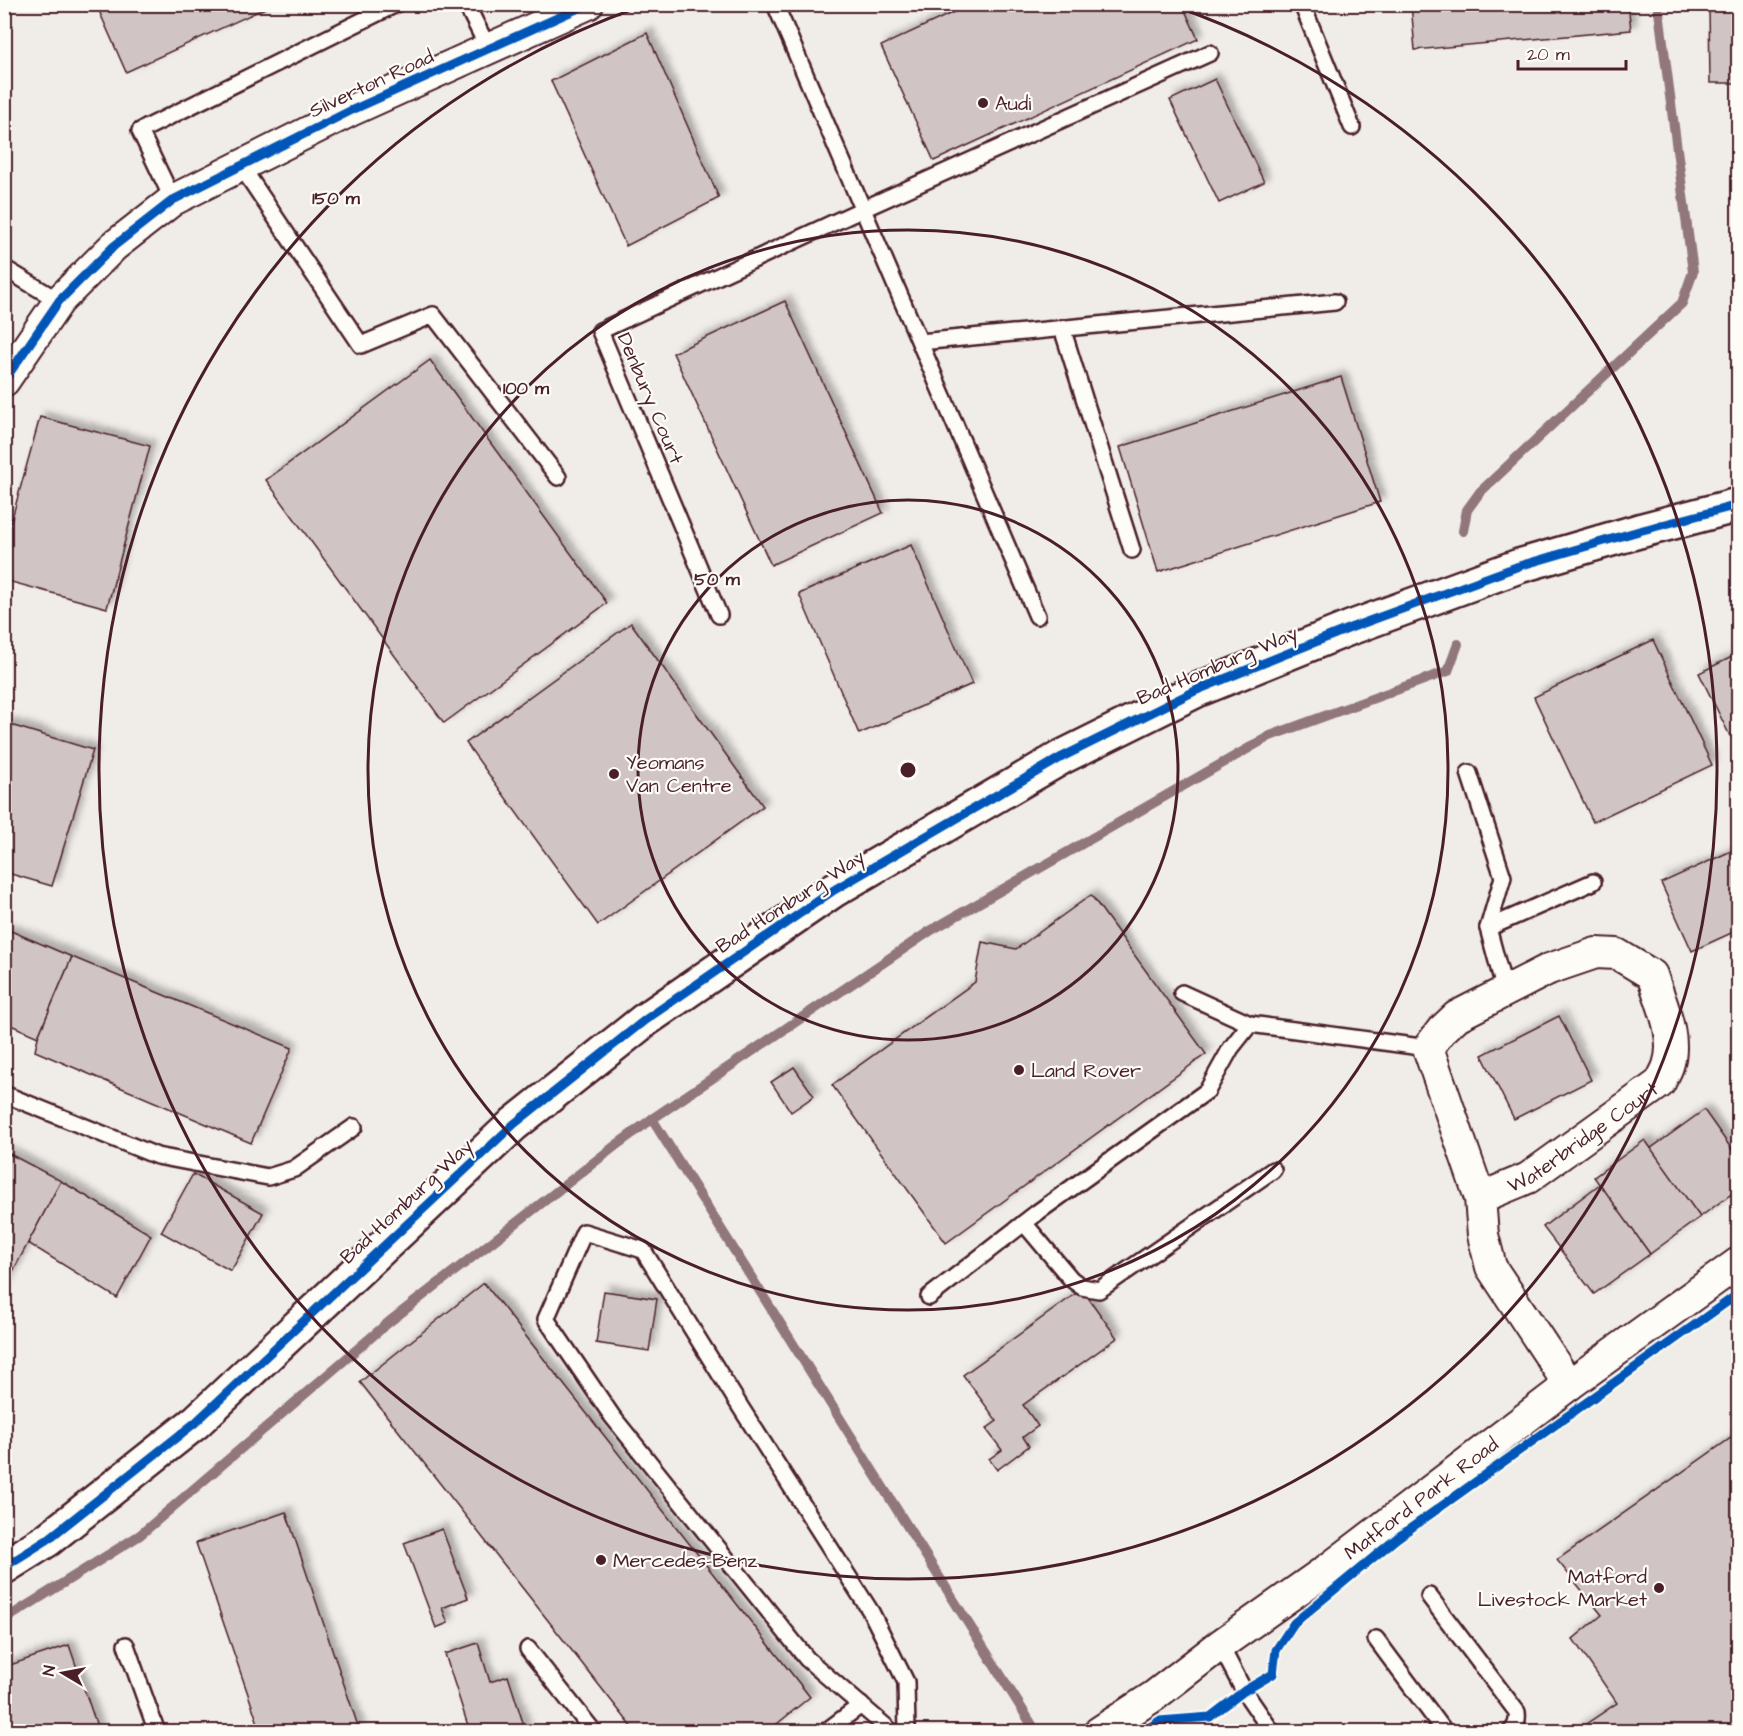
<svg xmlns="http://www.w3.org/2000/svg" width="1743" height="1736" font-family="'Architects Daughter',sans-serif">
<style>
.built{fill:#f0ece8}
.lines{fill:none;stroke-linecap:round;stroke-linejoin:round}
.stream{stroke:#91777b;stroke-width:10}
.building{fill:#d0c5c4;stroke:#4a1f2b;stroke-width:1.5;filter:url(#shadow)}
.service-casing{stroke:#4a1f2b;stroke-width:20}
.minor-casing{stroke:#4a1f2b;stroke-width:34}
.secondary-casing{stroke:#4a1f2b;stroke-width:38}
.service{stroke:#fdfcf7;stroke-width:15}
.minor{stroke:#fdfcf7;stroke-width:30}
.secondary{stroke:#fdfcf7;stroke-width:33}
.cycleway-casing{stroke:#fdfcf7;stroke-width:13}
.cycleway{stroke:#0057b8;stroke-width:9}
.ring{fill:none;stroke:#4a1f2b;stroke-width:3}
.poi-dot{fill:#4a1f2b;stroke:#fdfcf7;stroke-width:2}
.labels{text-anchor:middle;stroke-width:4.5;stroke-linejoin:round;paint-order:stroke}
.street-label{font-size:20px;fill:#4a1f2b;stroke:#fdfcf7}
.poi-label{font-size:20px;fill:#4a1f2b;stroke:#fdfcf7;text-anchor:start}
.centre{fill:#4a1f2b;stroke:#fdfcf7;stroke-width:3}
.ring-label{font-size:18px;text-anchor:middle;font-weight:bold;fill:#4a1f2b;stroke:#fdfcf7;stroke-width:4.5;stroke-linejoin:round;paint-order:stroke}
</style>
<defs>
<filter id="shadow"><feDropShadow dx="5.5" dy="-5.5" stdDeviation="3" flood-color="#0004"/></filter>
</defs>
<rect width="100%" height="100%" fill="#fdfcf7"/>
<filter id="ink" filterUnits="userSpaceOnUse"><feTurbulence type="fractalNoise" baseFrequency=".0167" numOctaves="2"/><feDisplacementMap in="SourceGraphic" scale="12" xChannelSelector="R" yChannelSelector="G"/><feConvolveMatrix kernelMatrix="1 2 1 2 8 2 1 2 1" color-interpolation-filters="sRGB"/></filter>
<g filter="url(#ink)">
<rect class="built" x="5" y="5" width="1733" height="1726"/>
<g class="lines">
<g class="stream">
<polyline points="1463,531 1467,510 1480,492 1682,303 1693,272 1658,4"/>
<polyline points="4,1620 140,1535 389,1322 615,1146 652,1119"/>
<polyline points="1032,1725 652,1119 930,931 1270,736 1448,671 1458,644"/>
</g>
</g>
<g class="building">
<polygon points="96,4 274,4 126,72"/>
<polygon points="971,4 1182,4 1198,39 934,161 881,46"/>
<polygon points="1411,4 1628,4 1631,30 1415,50"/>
<polygon points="1709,4 1738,4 1738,83 1710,83"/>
<polygon points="647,33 719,198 626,246 551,81"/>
<polygon points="1215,79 1264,182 1219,203 1170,100"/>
<polygon points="785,301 883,513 771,565 673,353"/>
<polygon points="430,360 607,603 444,723 266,480"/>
<polygon points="1341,377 1380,502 1158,572 1120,447"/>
<polygon points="40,417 150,446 107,608 4,580 4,547"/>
<polygon points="911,545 972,684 859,734 799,594"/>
<polygon points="631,623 763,806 598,925 466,743"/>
<polygon points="1653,640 1712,765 1593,822 1534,697"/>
<polygon points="1738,654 1738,732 1730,736 1699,673"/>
<polygon points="4,723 93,750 52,886 4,872"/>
<polygon points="1738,848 1738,930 1692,951 1661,883"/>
<polygon points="1091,895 1206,1054 946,1243 832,1085 975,982 982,942 1016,949"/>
<polygon points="4,928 72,957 38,1037 4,1022"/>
<polygon points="72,957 292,1048 251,1143 35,1051 38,1037"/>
<polygon points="1559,1016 1591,1080 1514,1119 1482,1055"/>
<polygon points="794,1067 814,1096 791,1112 771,1082"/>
<polygon points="1704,1110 1738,1158 1738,1189 1700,1217 1650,1149"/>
<polygon points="1645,1140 1700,1217 1650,1254 1594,1177"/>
<polygon points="4,1151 61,1181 4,1288"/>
<polygon points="193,1174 263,1213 231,1271 161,1232"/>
<polygon points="61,1181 151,1235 117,1298 28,1243"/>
<polygon points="1600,1184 1650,1254 1594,1294 1543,1227"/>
<polygon points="484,1283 810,1697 767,1732 636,1732 360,1382"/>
<polygon points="1082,1289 1117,1338 1023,1405 1038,1426 1023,1437 1029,1446 997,1470 989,1459 1002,1450 986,1429 997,1421 963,1375"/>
<polygon points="604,1291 657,1299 649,1351 596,1343"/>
<polygon points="1738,1433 1738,1732 1574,1732 1617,1703 1573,1639 1602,1615 1557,1560"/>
<polygon points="286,1512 360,1732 261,1732 196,1543"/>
<polygon points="442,1529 468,1598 442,1608 448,1623 436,1628 404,1543"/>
<polygon points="478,1643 490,1682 508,1676 526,1732 470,1732 445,1654"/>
<polygon points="69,1645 99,1732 4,1732 4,1667"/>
</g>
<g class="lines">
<g class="service-casing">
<g id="service">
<polyline points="466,4 489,50"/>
<polyline points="775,4 1037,616"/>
<polyline points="1302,4 1352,127"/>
<polyline points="241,166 361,345 433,315 558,477"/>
<polyline points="173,200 140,131 396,4"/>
<polyline points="4,268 59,301"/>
<polyline points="1062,328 1132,550"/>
<polyline points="920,342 1335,302"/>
<polyline points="719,615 600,331 863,209 1210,53"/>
<polyline points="1469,773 1503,877 1488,928 1505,991"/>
<polyline points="1488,928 1593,882"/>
<polyline points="1182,993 1250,1024 1428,1048"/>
<polyline points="4,1094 157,1156 268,1177 294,1169 354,1127"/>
<polyline points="1024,1223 1071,1279 1082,1287 1099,1290 1273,1170"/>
<polyline points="929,1297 1038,1212 1207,1091 1231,1048 1250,1024"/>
<path d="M1429 1596 1517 1712C1518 1720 1517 1727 1510 1732"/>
<polyline points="1376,1639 1445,1732"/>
<polyline points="126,1645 157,1732"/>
<polyline points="1220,1645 1244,1691 1272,1732"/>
<polyline points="528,1649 594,1732"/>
<polyline points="825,1732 861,1705"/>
<polyline points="892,1732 807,1659 612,1416 546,1319 584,1232 643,1250 741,1408 871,1612 906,1682 907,1732"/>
</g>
</g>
<g class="minor-casing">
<g id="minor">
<polyline points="4,381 59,301 114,246 173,200 350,111 588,4"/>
<path id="s1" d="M1480 1198 1528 1178 1660 1083C1662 1078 1666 1072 1668 1066 1678 1037 1661 1003 1652 975L1617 954 1596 953 1549 969 1457 1016 1441 1031 1428 1048 1480 1198 1483 1235 1491 1267 1569 1385"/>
<path id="s2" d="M1099 1732 1154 1696 1220 1645 1332 1566 1569 1385 1738 1263"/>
</g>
</g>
<g class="secondary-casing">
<polyline id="secondary" points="4,1567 47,1540 196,1422 514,1124 645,1020 834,890 1062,757 1197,690 1350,628 1519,566 1639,531 1738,505"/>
</g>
<use href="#service" class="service"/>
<use href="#minor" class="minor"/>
<use href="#secondary" class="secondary"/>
<g class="cycleway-casing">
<g id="cycleway">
<polyline points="4,381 59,301 114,246 173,200 350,111 588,4"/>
<polyline points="4,1567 47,1540 196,1422 514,1124 645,1020 834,890 1062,757 1197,690 1350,628 1519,566 1639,531 1738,505"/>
<polyline points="1143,1732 1159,1721 1210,1717 1244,1691 1273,1674 1276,1650 1294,1623 1397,1538 1738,1294"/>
</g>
</g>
<use href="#cycleway" class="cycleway"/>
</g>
</g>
<g class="ring">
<circle cx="908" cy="770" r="270"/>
<circle cx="908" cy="770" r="540"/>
<path d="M1171 5A809 809 0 1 1 645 5"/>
</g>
<g class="poi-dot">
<circle cx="983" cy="103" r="6"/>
<circle cx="614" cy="774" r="6"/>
<circle cx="1019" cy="1070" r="6"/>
<circle cx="601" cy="1560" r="6"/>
<circle cx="1659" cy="1588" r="6"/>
</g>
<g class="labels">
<g class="street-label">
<text transform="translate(371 83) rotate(-25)" y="7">Silverton Road</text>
<text transform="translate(651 398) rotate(67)" y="7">Denbury Court</text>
<text transform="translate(1217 665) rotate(-23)" y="7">Bad Homburg Way</text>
<text transform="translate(790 901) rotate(-33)" y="7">Bad Homburg Way</text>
<text dy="7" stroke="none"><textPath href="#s1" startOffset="120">Waterbridge Court</textPath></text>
<text transform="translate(406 1201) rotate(-43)" y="7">Bad Homburg Way</text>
<text dy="7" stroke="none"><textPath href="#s2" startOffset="398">Matford Park Road</textPath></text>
</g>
<g class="poi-label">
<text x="995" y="110">Audi</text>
<text x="626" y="769">Yeomans<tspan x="626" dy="23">Van Centre</tspan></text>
<text x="1031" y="1077">Land Rover</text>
<text x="613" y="1567">Mercedes-Benz</text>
<text x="1647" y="1583" text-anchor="end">Matford<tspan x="1647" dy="23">Livestock Market</tspan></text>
</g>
</g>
<circle cx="908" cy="770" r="9" class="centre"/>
<g class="ring-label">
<text x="336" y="204">150 m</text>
<text x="526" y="394">100 m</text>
<text x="717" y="585">50 m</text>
</g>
<rect width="1743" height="1736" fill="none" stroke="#fdfcf7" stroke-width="24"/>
<rect x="12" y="12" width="1719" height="1712" fill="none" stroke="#4a1f2b" stroke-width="2" filter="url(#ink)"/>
<g transform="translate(63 1673) rotate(280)" stroke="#fdfcf7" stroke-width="4.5" paint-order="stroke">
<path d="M0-4.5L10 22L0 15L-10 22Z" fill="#4a1f2b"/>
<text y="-9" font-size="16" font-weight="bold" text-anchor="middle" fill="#4a1f2b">N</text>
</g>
<path d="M1518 60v9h108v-9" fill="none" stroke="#4a1f2b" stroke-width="3"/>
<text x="1527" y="60" font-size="18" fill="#4a1f2b" stroke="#fdfcf7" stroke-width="4.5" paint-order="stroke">20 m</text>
</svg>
